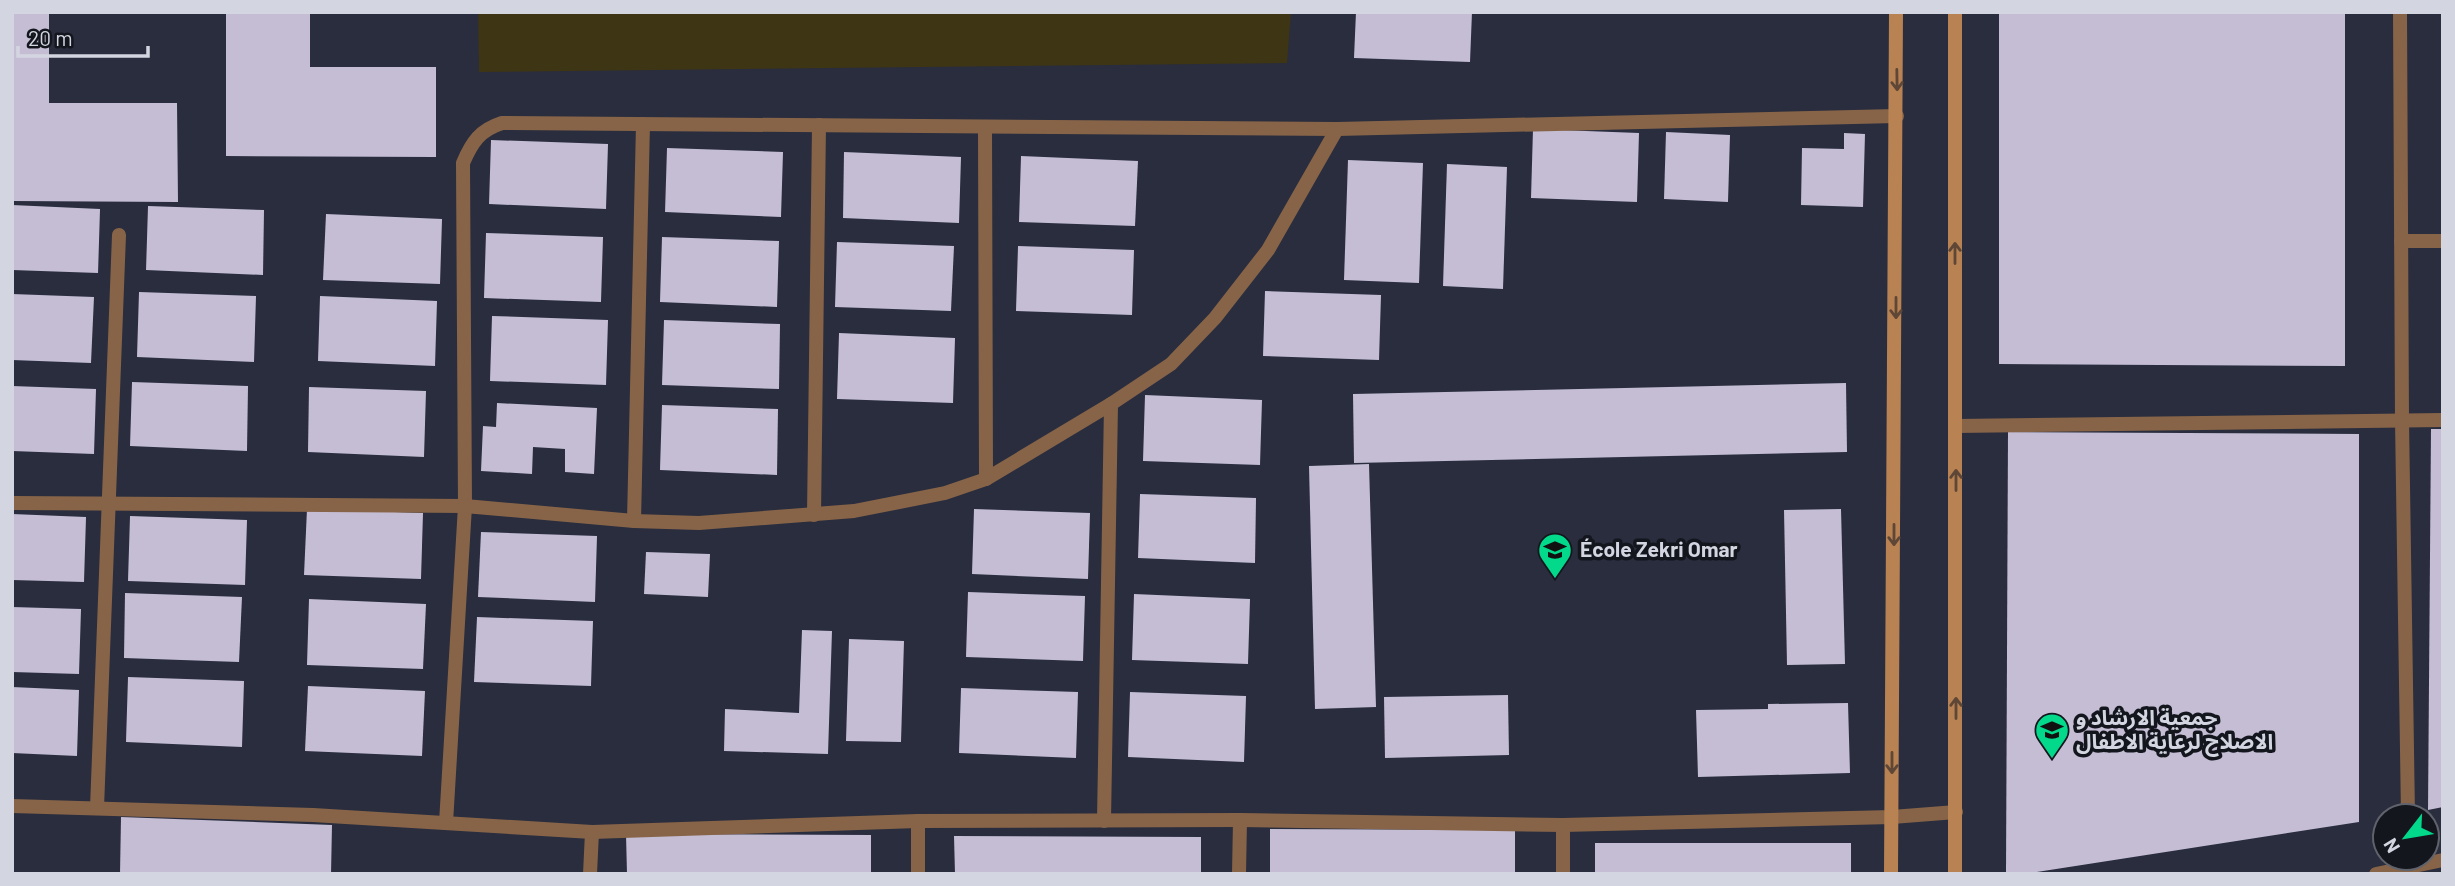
<svg xmlns="http://www.w3.org/2000/svg" width="2455" height="886" font-family="Barlow,'Noto Sans Arabic',sans-serif">
<style>
.sand{fill:#3e3515}
.building{fill:#c4bdd4}
.lines{fill:none;stroke-linecap:round;stroke-linejoin:round}
.street{stroke:#876448;stroke-width:14}
.secondary{stroke:#b88253;stroke-width:14}
.oneway{stroke:#5e4736}
.labels{text-anchor:middle;stroke-width:7;stroke-linejoin:round;paint-order:stroke}
.poi-label{font-size:21px;font-weight:bold;fill:#d3d6e1;stroke:#14161e;text-anchor:start}
</style>
<rect width="100%" height="100%" fill="#292d3e"/>
<polygon class="sand" points="478,12 1291,12 1287,63 479,72"/>
<g class="building">
<polygon points="12,12 49,12 49,103 177,103 178,202 12,201"/>
<polygon points="226,12 310,12 310,67 436,67 436,157 226,156"/>
<polygon points="1356,12 1472,12 1470,62 1354,58"/>
<polygon points="1999,12 2345,12 2345,366 1999,364"/>
<polygon points="1533,129 1639,133 1637,202 1531,198"/>
<polygon points="1666,132 1730,135 1728,202 1664,199"/>
<polygon points="1844,133 1865,134 1863,207 1801,205 1802,148 1844,149"/>
<polygon points="491,140 608,144 606,209 489,204"/>
<polygon points="667,148 783,152 781,217 665,212"/>
<polygon points="844,152 961,157 959,223 843,218"/>
<polygon points="1021,156 1138,161 1135,226 1019,222"/>
<polygon points="1348,160 1423,163 1419,283 1344,280"/>
<polygon points="1447,164 1507,167 1503,289 1443,286"/>
<polygon points="12,205 100,209 98,273 12,270"/>
<polygon points="148,206 264,210 263,275 146,270"/>
<polygon points="326,214 442,219 440,284 323,280"/>
<polygon points="486,233 603,237 601,302 484,298"/>
<polygon points="662,237 779,241 777,307 660,302"/>
<polygon points="837,242 954,246 951,311 835,307"/>
<polygon points="1018,246 1134,250 1132,315 1016,311"/>
<polygon points="1265,291 1381,295 1379,360 1263,356"/>
<polygon points="139,292 256,296 254,362 137,357"/>
<polygon points="12,294 94,297 91,363 12,360"/>
<polygon points="320,296 437,301 435,366 318,361"/>
<polygon points="492,316 608,320 606,385 490,381"/>
<polygon points="664,320 780,324 779,389 662,385"/>
<polygon points="839,333 955,338 953,403 837,399"/>
<polygon points="132,382 248,386 247,451 130,446"/>
<polygon points="1846,383 1847,452 1354,463 1353,394"/>
<polygon points="12,386 96,389 94,454 12,451"/>
<polygon points="309,387 426,391 424,457 308,452"/>
<polygon points="1145,395 1262,400 1260,465 1143,461"/>
<polygon points="497,403 597,408 594,474 565,472 565,449 533,447 532,474 481,471 483,426 496,427"/>
<polygon points="662,405 778,409 777,475 660,470"/>
<polygon points="2431,429 2443,429 2443,807 2428,810"/>
<polygon points="2008,432 2359,434 2359,822 2024,874 2006,874"/>
<polygon points="1369,464 1376,707 1315,709 1309,466"/>
<polygon points="1140,494 1256,498 1255,563 1138,558"/>
<polygon points="307,509 423,513 421,579 304,575"/>
<polygon points="974,509 1090,513 1088,579 972,574"/>
<polygon points="1841,509 1845,664 1787,665 1784,510"/>
<polygon points="12,514 86,517 84,582 12,580"/>
<polygon points="130,516 247,520 245,585 128,581"/>
<polygon points="481,532 597,536 595,602 478,597"/>
<polygon points="646,552 710,554 708,597 644,594"/>
<polygon points="968,592 1085,596 1083,661 966,657"/>
<polygon points="125,593 242,597 239,662 124,658"/>
<polygon points="1134,594 1250,599 1248,664 1132,660"/>
<polygon points="309,599 426,604 423,669 307,665"/>
<polygon points="12,607 81,609 79,674 12,672"/>
<polygon points="477,617 593,621 591,686 474,682"/>
<polygon points="802,630 832,631 828,754 724,751 725,709 799,713"/>
<polygon points="849,639 904,641 901,742 846,741"/>
<polygon points="128,677 244,681 242,747 126,742"/>
<polygon points="308,686 425,691 422,756 305,751"/>
<polygon points="12,687 79,690 77,756 12,753"/>
<polygon points="961,688 1078,692 1076,758 959,753"/>
<polygon points="1130,692 1246,696 1244,762 1128,757"/>
<polygon points="1508,695 1509,755 1385,758 1384,697"/>
<polygon points="1848,703 1850,773 1698,777 1696,710 1768,709 1768,704"/>
<polygon points="121,817 332,825 331,874 120,874"/>
<polygon points="1270,829 1515,830 1515,874 1270,874"/>
<polygon points="626,834 871,835 871,874 627,874"/>
<polygon points="954,836 1201,837 1201,874 955,874"/>
<rect x="1595" y="843" width="256" height="31"/>
</g>
<g class="lines">
<g class="street">
<polyline points="2400,12 2402,420 2408,816"/>
<polyline points="985,127 986,479"/>
<polyline points="2401,241 2443,241"/>
<polyline points="1956,426 2443,420"/>
<path d="M12 503 465 506 463 163C472 142 480 130 502 123L1337 129 1897 116"/>
<polyline points="814,515 819,125"/>
<polyline points="634,521 643,124"/>
<polyline points="12,806 313,815 592,832 918,821 1240,820 1563,825 1892,817 1956,812"/>
<polyline points="97,808 119,235"/>
<polyline points="1104,821 1111,404"/>
<polyline points="446,823 465,506 634,521 699,523 854,511 945,493 986,479 1111,404 1171,364 1215,318 1268,250 1337,129"/>
<polyline points="590,874 592,832"/>
<polyline points="918,874 918,821"/>
<polyline points="1239,874 1240,820"/>
<polyline points="1563,874 1563,825"/>
<polyline points="2376,874 2443,860"/>
</g>
<g class="secondary">
<polyline points="1955,12 1955,874"/>
<polyline points="1891,874 1896,12"/>
</g>
</g>
<defs><path id="oneway-shaft" d="M-6 0H5M1.5-3L5.5 0L1.5 3" fill="none" stroke-width="1.6" stroke-linecap="round" stroke-linejoin="round" transform="scale(1.75)"/></defs>
<g class="oneway">
<use href="#oneway-shaft" transform="translate(1897 80) rotate(89)"/>
<use href="#oneway-shaft" transform="translate(1955 253) rotate(-90)"/>
<use href="#oneway-shaft" transform="translate(1896 308) rotate(90)"/>
<use href="#oneway-shaft" transform="translate(1956 480) rotate(-90)"/>
<use href="#oneway-shaft" transform="translate(1894 535) rotate(90)"/>
<use href="#oneway-shaft" transform="translate(1956 708) rotate(-90)"/>
<use href="#oneway-shaft" transform="translate(1892 763) rotate(90)"/>
</g>
<defs>
<g id="school-pin" transform="scale(1.75)"><path d="M0 17L-7.5 6A9.5 9.5 0 1 1 7.5 6Z" fill="#02d98b" stroke="#14161e"/><path d="M0-5L7-2L0 1L-7-2ZM-4 1L0 2.5L4 1V4Q0 6-4 4Z" fill="#111"/></g>
</defs>
<g fill-rule="evenodd">
<use href="#school-pin" x="1555" y="550"/>
<use href="#school-pin" x="2052" y="730"/>
</g>
<g class="labels">
<g class="poi-label">
<text x="1580" y="557">École Zekri Omar</text>
<text x="2076" y="725">جمعية الارشاد و<tspan x="2076" dy="24">الاصلاح لرعاية الاطفال</tspan></text>
</g>
</g>
<rect width="2455" height="886" fill="none" stroke="#d3d6e1" stroke-width="28"/>
<g transform="translate(2406 837) rotate(239)"><circle r="33" fill="#14161e" stroke="#60636c" stroke-width="2"/>
<path d="M0-5L12 26L0 18L-12 26Z" fill="#02d98b"/>
<text y="-10" font-size="19" font-weight="bold" text-anchor="middle" fill="#d3d6e1">N</text>
</g>
<path d="M18 46v10h130v-10" fill="none" stroke="#d3d6e1" stroke-width="3.5"/>
<text x="28" y="46" font-size="21" fill="#d3d6e1" stroke="#14161e" stroke-width="5" paint-order="stroke">20 m</text>
</svg>
